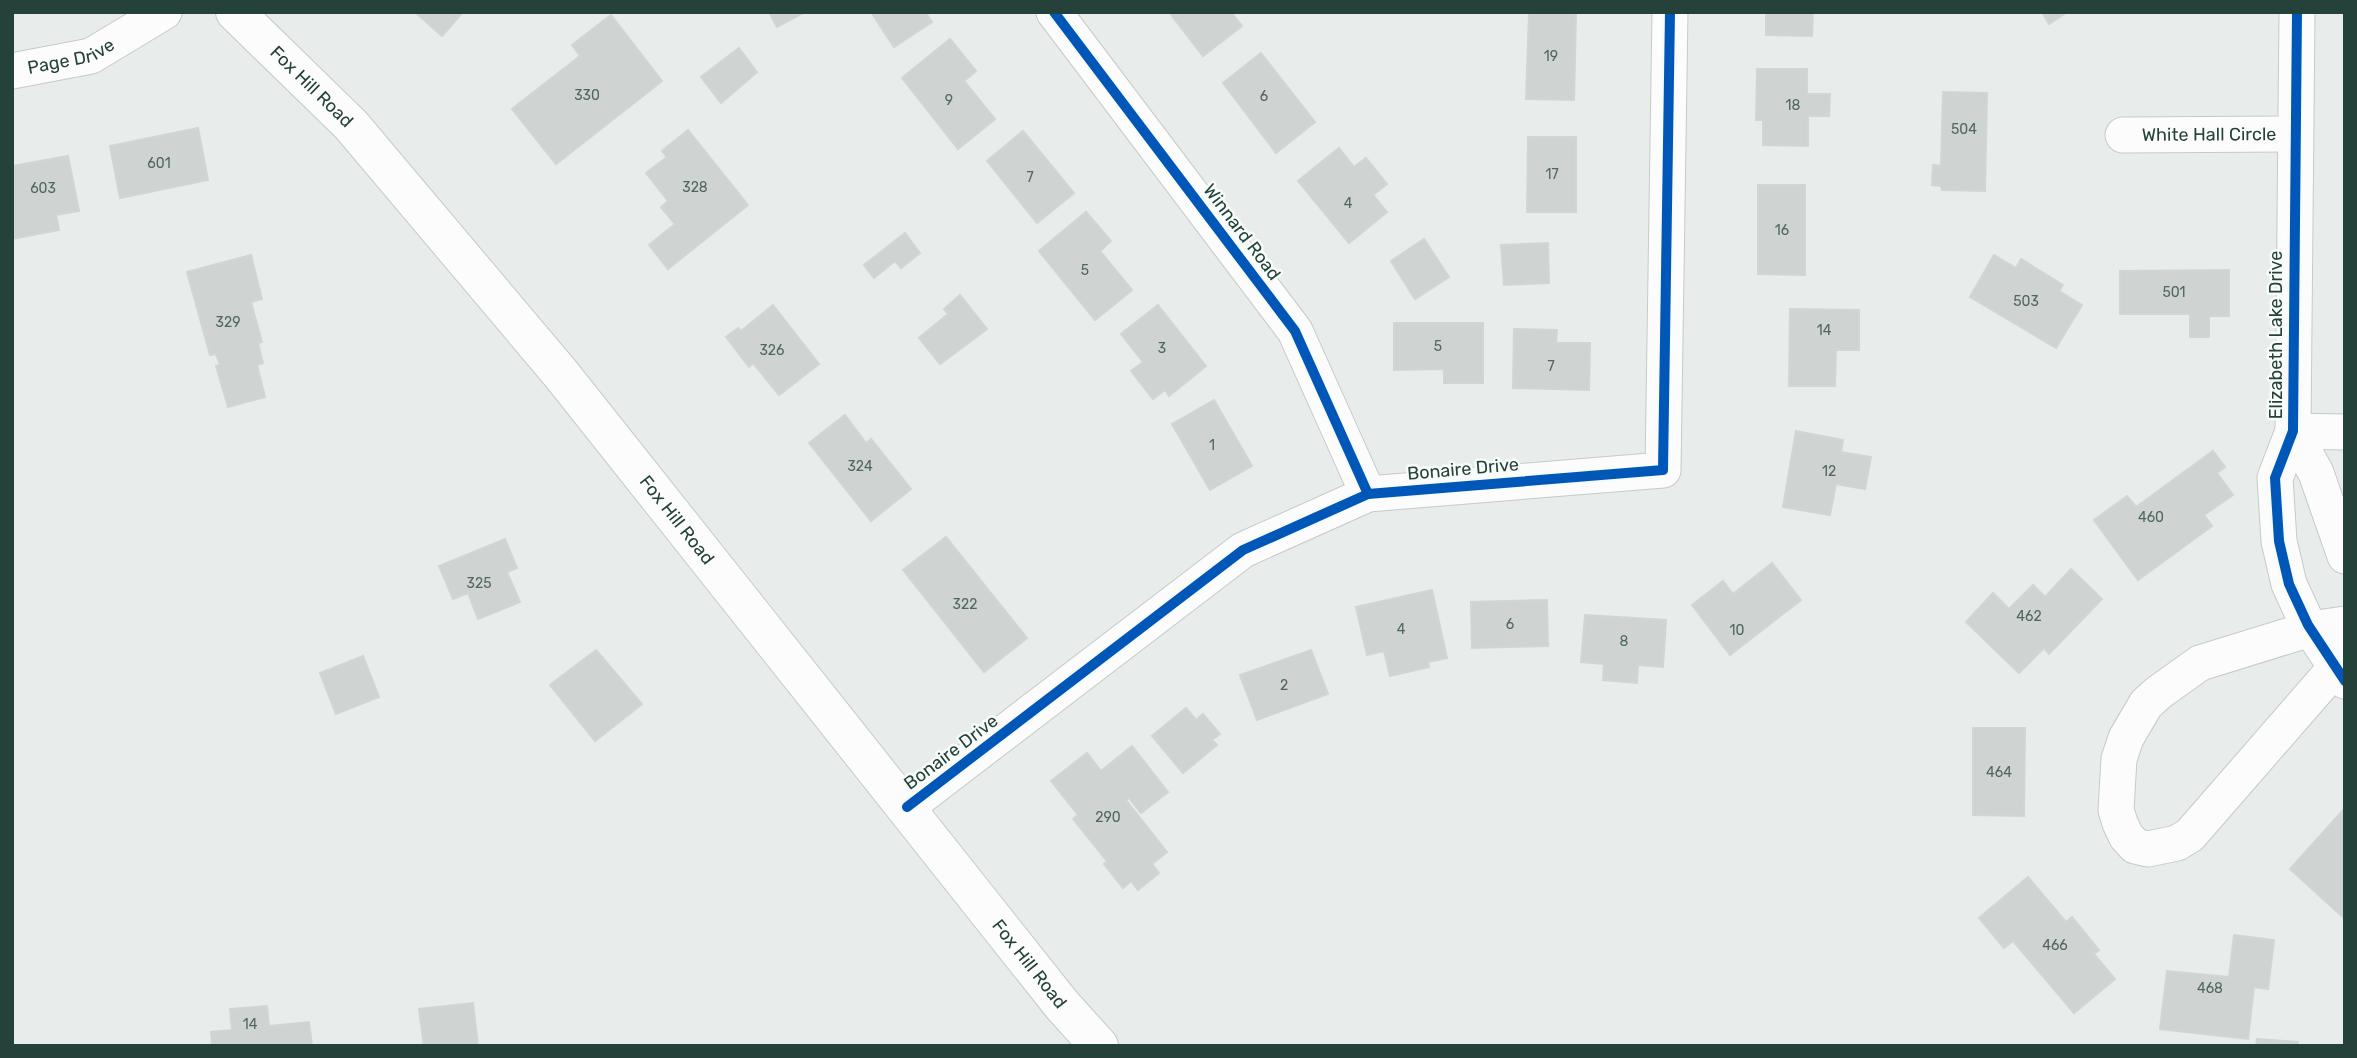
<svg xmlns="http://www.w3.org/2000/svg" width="2357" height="1058" font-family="Rubik,sans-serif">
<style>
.building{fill:#cfd4d2;stroke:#d1d6d4;stroke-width:2}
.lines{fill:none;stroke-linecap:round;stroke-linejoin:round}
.street-casing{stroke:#c5cac8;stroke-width:37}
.secondary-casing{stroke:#c3cbc8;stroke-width:40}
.street{stroke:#fcfcfc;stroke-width:35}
.secondary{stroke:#fcfcfc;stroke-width:38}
.cycleway-casing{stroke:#f7fbf9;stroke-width:15}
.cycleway{stroke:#0057b8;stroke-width:10}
.labels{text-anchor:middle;stroke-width:5;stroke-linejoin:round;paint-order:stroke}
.number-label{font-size:14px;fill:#506761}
.street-label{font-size:18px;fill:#24423a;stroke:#f7fbf9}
</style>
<rect width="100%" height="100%" fill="#e8edeb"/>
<g class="building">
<polygon points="415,12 463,12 442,36"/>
<polygon points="769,12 805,12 777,27"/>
<polygon points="871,12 925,12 932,22 894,47"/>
<polygon points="1169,12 1231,12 1242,26 1203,56"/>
<polygon points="1766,12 1813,12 1812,36 1766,35"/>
<polygon points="2042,12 2067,12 2049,24"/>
<polygon points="1529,13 1576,13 1574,100 1526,99"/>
<polygon points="611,15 662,81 556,164 512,109 580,56 572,45"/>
<polygon points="950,39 976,71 964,81 995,119 958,149 902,78"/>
<polygon points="739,48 757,72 721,103 701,77"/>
<polygon points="1261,53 1315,122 1276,153 1223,83"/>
<polygon points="1757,69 1807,69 1807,94 1830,94 1829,116 1808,116 1808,146 1763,145 1763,120 1756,120"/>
<polygon points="1943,92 1987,93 1985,191 1942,190 1941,186 1932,185 1933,165 1941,166"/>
<polygon points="198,128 208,180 120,198 110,146"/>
<polygon points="688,130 748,205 668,269 649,245 675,224 661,207 668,201 646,173 667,157 662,151"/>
<polygon points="1023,131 1074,193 1037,223 987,161"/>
<polygon points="1528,137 1576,137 1576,212 1527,212"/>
<polygon points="1339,148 1354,167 1366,158 1387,184 1373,195 1387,212 1349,243 1298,181"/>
<polygon points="68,156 79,211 56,215 59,230 12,239 12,166"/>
<polygon points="1758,185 1805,185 1805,275 1758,274"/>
<polygon points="1086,212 1111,241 1100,251 1132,290 1095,320 1039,251"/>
<polygon points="905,233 920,253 901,268 895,261 874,278 864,265"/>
<polygon points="1424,239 1449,277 1415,299 1391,261"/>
<polygon points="1548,243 1549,283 1504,285 1501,245"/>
<polygon points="251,255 262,299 251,302 262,342 258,343 263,363 257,365 265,397 228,407 216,366 220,365 216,354 210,355 187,272"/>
<polygon points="1994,255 2016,268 2021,259 2063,285 2059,291 2082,305 2056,348 1970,297"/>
<polygon points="2229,270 2229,316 2209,316 2209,337 2190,337 2190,314 2120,314 2120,271"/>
<polygon points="960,295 987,329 940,364 919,338 948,314 944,309"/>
<polygon points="773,305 819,364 779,395 753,363 749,367 726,337 738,328 741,331"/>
<polygon points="1158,305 1206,366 1169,396 1165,390 1153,399 1131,371 1143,362 1121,334"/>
<polygon points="1790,309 1859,310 1859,350 1836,350 1835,386 1789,386"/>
<polygon points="1394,323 1483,323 1483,383 1444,383 1444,369 1394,370"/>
<polygon points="1514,329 1557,330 1556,343 1590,343 1589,390 1513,388"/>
<polygon points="1214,400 1252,466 1210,490 1172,424"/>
<polygon points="845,415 866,443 871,439 911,489 871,521 809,443"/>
<polygon points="1796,431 1843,440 1841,452 1871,457 1865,489 1836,484 1830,515 1783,507"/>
<polygon points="2213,451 2225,467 2217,473 2233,495 2204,515 2212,526 2138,580 2094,520 2127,496 2136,507"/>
<polygon points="946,537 1027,638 984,672 903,570"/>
<polygon points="505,539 517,568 507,572 520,602 478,619 468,593 453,599 439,566"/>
<polygon points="1772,563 1801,600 1730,655 1692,605 1723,581 1733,594"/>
<polygon points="2071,569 2102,599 2049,654 2044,648 2019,673 1966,622 1993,593 2009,609 2033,585 2045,597"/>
<polygon points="1432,590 1447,658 1428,662 1429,667 1390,676 1384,651 1367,655 1356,607"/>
<polygon points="1547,600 1548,646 1472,648 1471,602"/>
<polygon points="1585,615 1666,620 1663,667 1638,665 1637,683 1603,680 1604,664 1581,662"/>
<polygon points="596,650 642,704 595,741 550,685"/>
<polygon points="1311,650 1328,694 1257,720 1240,675"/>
<polygon points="363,656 379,697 336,714 320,673"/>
<polygon points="1186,708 1196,720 1203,714 1220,734 1212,740 1217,745 1183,773 1152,736"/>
<polygon points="1973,728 2025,728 2024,816 1973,815"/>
<polygon points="1132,746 1168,792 1141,813 1129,798 1126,800 1167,852 1152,864 1159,873 1138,890 1131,881 1123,888 1104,864 1107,861 1073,819 1078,815 1051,781 1087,753 1101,771"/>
<polygon points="2345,808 2345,919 2290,869"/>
<polygon points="2028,877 2066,922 2072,917 2099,950 2094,954 2115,979 2074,1013 2013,941 2004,948 1979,918"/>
<polygon points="2234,935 2274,940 2268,989 2254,987 2248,1039 2160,1029 2167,971 2229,977"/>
<polygon points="473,1003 478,1046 424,1046 419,1009"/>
<polygon points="267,1006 269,1026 309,1022 312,1046 212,1046 211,1032 232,1030 230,1009"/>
<polygon points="2257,1039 2298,1042 2298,1046 2256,1046"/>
</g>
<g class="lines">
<g class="street-casing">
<g id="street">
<polyline points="1054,12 1295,331 1368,494"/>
<polyline points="2297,12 2293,431 2275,478 2279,541 2289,584 2308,625 2345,681"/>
<path id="s1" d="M12 71 91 56 164 12"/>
<path id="s2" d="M2123 135 2295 134"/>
<polyline points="2293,431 2316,473 2345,556"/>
<polyline points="2293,431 2345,432"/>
<polyline points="2345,624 2310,629 2200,663 2158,693 2146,704 2126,738 2119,759 2116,810 2120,823 2126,836 2135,846 2148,849 2177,843 2190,835 2345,657"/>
<polyline points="907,807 1243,550 1368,494 1663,470 1670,12"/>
</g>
</g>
<g class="secondary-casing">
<g id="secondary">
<path id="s3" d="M235 12 351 125 561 374 1062 1005 1099 1046"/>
</g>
</g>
<use href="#street" class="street"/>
<use href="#secondary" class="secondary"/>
<g class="cycleway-casing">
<g id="cycleway">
<polyline points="1054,12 1295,331 1368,494"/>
<polyline points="2297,12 2293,431 2275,478 2279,541 2289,584 2308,625 2345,681"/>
<polyline points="907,807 1243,550 1368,494 1663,470 1670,12"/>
</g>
</g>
<use href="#cycleway" class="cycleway"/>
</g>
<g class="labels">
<g class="number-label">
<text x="1551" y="61">19</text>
<text x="587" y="100">330</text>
<text x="1264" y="101">6</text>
<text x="949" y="105">9</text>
<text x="1793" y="110">18</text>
<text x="1964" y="134">504</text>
<text x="159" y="168">601</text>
<text x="1552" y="179">17</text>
<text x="1030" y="182">7</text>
<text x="695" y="192">328</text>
<text x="43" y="193">603</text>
<text x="1348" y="208">4</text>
<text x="1782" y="235">16</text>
<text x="1085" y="275">5</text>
<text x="2174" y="297">501</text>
<text x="2026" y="306">503</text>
<text x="228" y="327">329</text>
<text x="1824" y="335">14</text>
<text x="1438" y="351">5</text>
<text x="1162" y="353">3</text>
<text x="772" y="355">326</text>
<text x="1551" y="371">7</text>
<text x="1212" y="450">1</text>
<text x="860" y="471">324</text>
<text x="1829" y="476">12</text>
<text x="2151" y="522">460</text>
<text x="479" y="588">325</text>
<text x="965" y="609">322</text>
<text x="2029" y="621">462</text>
<text x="1510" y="629">6</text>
<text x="1401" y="634">4</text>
<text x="1737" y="635">10</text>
<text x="1624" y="646">8</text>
<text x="1284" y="690">2</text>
<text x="1999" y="777">464</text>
<text x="1108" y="822">290</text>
<text x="2055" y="950">466</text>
<text x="2210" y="993">468</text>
<text x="250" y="1029">14</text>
</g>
<g class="street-label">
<text dy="6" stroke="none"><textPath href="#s1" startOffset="61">Page Drive</textPath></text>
<text dy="6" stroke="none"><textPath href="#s3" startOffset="107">Fox Hill Road</textPath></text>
<text dy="6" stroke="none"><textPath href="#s2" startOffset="86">White Hall Circle</textPath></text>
<text transform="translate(1242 232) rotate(53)" y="6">Winnard Road</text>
<text transform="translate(2276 335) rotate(-90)" y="6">Elizabeth Lake Drive</text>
<text transform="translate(1463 469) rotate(-5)" y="6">Bonaire Drive</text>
<text dy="6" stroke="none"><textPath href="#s3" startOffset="674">Fox Hill Road</textPath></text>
<text transform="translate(951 752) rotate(-37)" y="6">Bonaire Drive</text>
<text dy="6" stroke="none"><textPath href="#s3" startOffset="1241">Fox Hill Road</textPath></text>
</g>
</g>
<rect width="2357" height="1058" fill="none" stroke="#24423a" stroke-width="28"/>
</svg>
